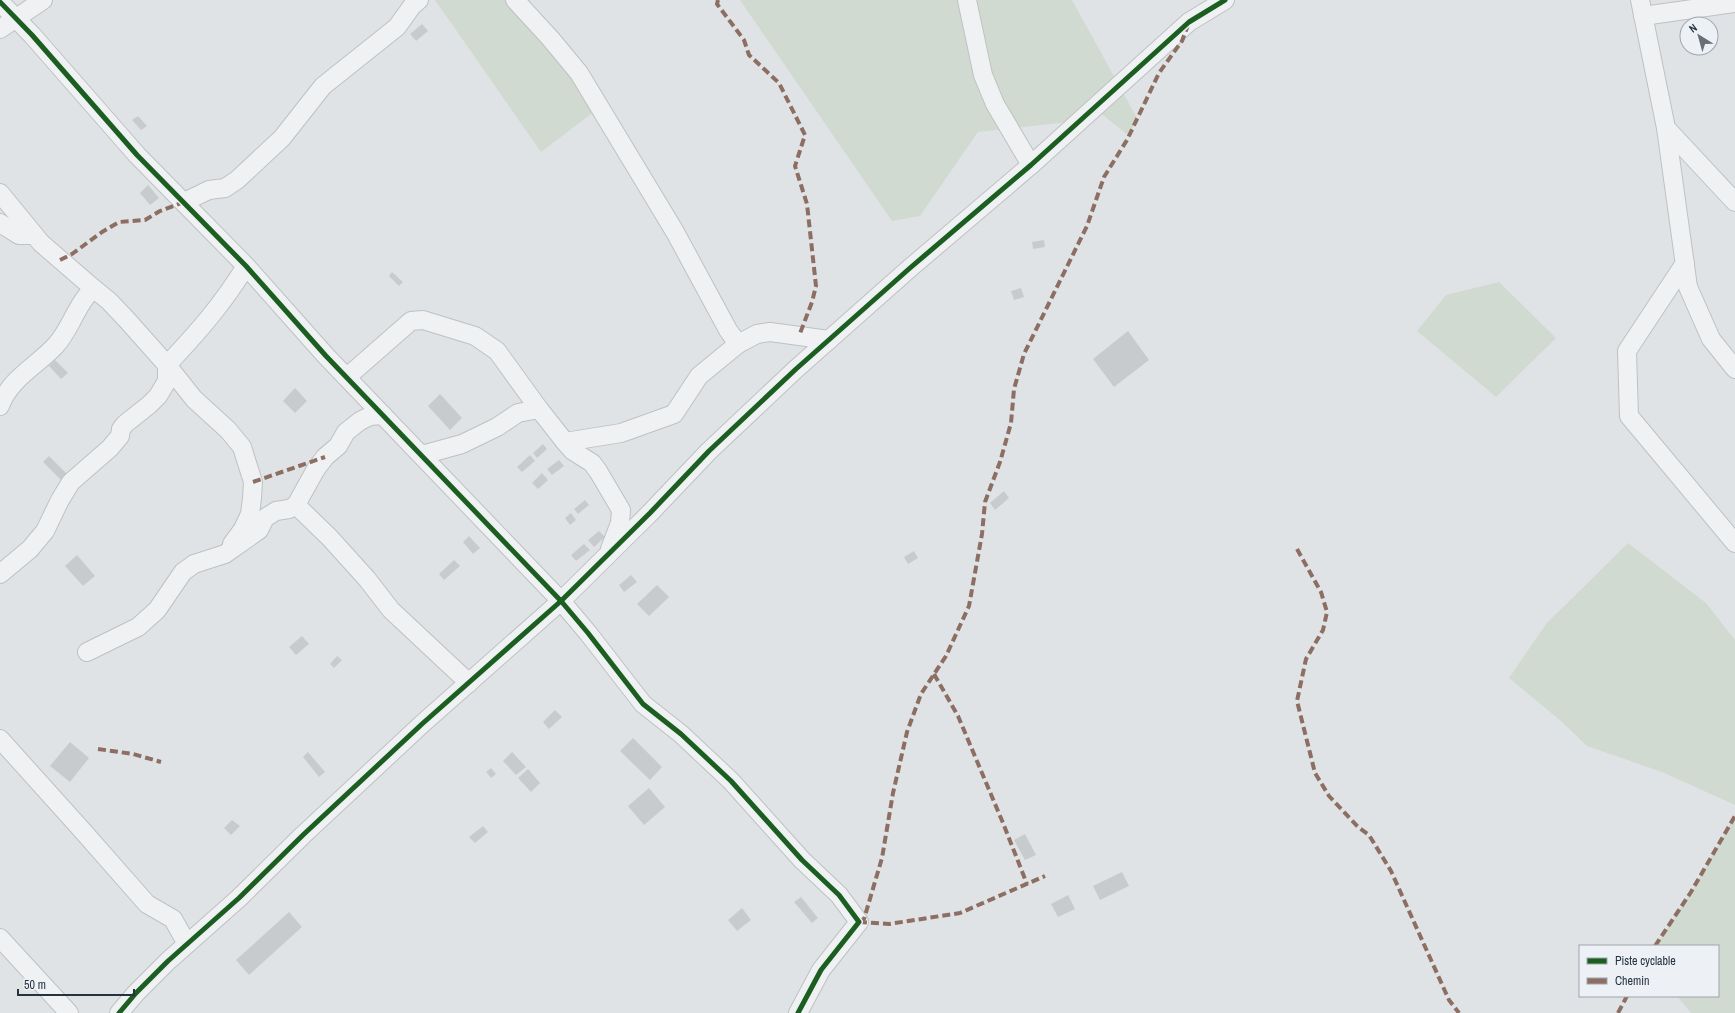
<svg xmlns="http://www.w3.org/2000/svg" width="1735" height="1013" font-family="'Archivo Narrow',sans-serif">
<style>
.green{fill:#d1dad0}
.building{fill:#c8cbce}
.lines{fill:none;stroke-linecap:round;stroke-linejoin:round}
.minor-casing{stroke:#bec1c3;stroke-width:20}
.minor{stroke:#eff1f2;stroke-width:18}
.quiet{stroke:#8d6e63;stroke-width:4;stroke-dasharray:8 4;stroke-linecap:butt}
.cycleway-casing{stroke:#edf1f5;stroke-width:8}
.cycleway{stroke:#1b5e20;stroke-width:5}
</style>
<rect width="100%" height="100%" fill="#e0e3e5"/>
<g class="green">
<polygon points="435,0 512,0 599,108 541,152"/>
<polygon points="740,0 1072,0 1137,118 1129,136 1093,107 1077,121 978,132 920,216 892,221"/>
<polygon points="1499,282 1556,338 1496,397 1417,331 1446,295"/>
<polygon points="1628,543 1706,603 1735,640 1735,805 1662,772 1587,746 1561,721 1509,678 1546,624"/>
<polygon points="1735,816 1735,1013 1691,1013 1677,996 1718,996 1718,946 1655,946 1691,892"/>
</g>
<g class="building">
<polygon points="422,24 428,31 416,41 410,34"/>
<polygon points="138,116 147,126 141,130 132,120"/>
<polygon points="148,185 159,198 150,205 140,193"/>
<polygon points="1044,240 1045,247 1033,249 1032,242"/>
<polygon points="392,272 403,282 399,286 389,276"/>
<polygon points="1021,288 1024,297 1014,300 1011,291"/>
<polygon points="1128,331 1149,360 1114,387 1093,359"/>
<polygon points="55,360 68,373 61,379 49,366"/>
<polygon points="295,388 307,401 295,413 283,401"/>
<polygon points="440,394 462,418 450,430 428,406"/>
<polygon points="543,444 547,449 537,458 533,453"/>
<polygon points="530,455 535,461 522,472 517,467"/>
<polygon points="49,456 68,475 62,481 43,462"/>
<polygon points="559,460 564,466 552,475 547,469"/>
<polygon points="542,473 548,480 538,489 532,483"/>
<polygon points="1004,491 1009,498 995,510 990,503"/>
<polygon points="585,500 589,505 578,514 574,509"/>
<polygon points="571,513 576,520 570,525 565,518"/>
<polygon points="599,531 605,537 594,547 588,540"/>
<polygon points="469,536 480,548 473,554 463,542"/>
<polygon points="584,544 590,550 576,561 571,555"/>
<polygon points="914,551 918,558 908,564 904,557"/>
<polygon points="77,555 95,576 83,586 65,566"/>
<polygon points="454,560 460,566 444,580 439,574"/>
<polygon points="631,575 637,582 624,592 619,585"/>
<polygon points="657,585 669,597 649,616 637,604"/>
<polygon points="302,636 309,644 296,655 289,647"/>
<polygon points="337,656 342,660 334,668 330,664"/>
<polygon points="555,710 562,717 549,729 543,722"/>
<polygon points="633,738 662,767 650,780 620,751"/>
<polygon points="70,742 89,758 70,782 50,766"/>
<polygon points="308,752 325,772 319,777 303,757"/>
<polygon points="512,752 526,767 516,775 503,761"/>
<polygon points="491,768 496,774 491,778 486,772"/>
<polygon points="528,769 540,783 531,792 518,778"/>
<polygon points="649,788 665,807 644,825 628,806"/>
<polygon points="232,820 240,826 231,835 224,828"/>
<polygon points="483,826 488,832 475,843 469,837"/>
<polygon points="1025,834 1036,855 1025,860 1014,840"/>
<polygon points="1122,872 1129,886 1100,900 1093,886"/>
<polygon points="1068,895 1075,909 1058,917 1051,904"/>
<polygon points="801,897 818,918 812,923 794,902"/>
<polygon points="742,908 751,920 737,931 728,920"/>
<polygon points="289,912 302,927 249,975 236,960"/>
</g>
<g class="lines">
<g class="minor-casing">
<g id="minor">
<polyline points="967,0 983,75 995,104 1031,165"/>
<polyline points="1640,0 1666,128 1735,202"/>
<polyline points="0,2 32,35 137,155 246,266 326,356 561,601 588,633 643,704 681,734 731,781 802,860 839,895 859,922 821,970 798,1013"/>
<polyline points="1643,16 1735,3"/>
<polyline points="0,29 43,0"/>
<polyline points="1666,128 1688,287 1711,339 1735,369"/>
<path d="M0 193 41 243 93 288C87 295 81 303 77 311 70 323 65 335 56 345 37 366 10 378 0 406"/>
<polyline points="184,202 209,190 225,188 237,180 282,138 323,86 397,27 412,6 419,0"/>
<polyline points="0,223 19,235 33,235"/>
<polyline points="1685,263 1627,351 1629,416 1735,543"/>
<polyline points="93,288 109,301 127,320 167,365 194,399 228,430 242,447 253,482 252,498 250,514 243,529 232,544"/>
<polyline points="738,344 757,334 770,332 829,340"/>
<polyline points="347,377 411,321 423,320 475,336 497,351 539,409"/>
<polyline points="565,442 573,451 592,463 598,471 621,510 620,523 610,549"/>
<polyline points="422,455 462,444 497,427 518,413 539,409 565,442 621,433 674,414 699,376 738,344 728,330 675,232 579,73 550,38 515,0"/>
<polyline points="296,505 330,538 367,579 391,610 469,683"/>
<path d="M0 574 30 549 45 531 60 500 71 482 110 448 120 436 121 429 125 424 149 405 158 396 167 381V365C198 332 222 305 246 266"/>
<polyline points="87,652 138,627 157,610 183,572 194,564 225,554 259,530 265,518 276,511 289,509 296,505 316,469 325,457 338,446 346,432 360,421 370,416 383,415"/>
<polyline points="0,739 81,829 147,904 173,919 187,944"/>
<polyline points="0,938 69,1013"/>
<polyline points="119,1013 136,993 168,961 239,898 303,835 422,724 561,601 650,513 709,451 796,369 910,268 1031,165 1189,22 1225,0"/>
</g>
</g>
<use href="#minor" class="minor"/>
<g class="quiet">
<polyline points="718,0 717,4 744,40 749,55 779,83 805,135 795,166 807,204 816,286 812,302 799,336"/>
<polyline points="60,260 72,254 102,232 119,222 145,220 160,211 184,202"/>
<polyline points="253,482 325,457"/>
<polyline points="1297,549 1321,592 1327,612 1323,630 1306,659 1297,701 1315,773 1329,796 1358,827 1369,835 1391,871 1449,1000 1459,1013"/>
<polyline points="934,674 958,716 1003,823 1027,884"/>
<polyline points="98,749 133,754 161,762"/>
<polyline points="859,922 864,919 882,858 893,793 907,732 921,694 946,656 969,606 982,534 985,502 1000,462 1011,423 1014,389 1024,354 1087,226 1104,177 1127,140 1159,73 1182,41 1188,25"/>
<polyline points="859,922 889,924 960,913 1045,876"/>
<polyline points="1655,946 1691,892 1735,816"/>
<polyline points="1618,1013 1627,996"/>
</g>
<g class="cycleway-casing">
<g id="cycleway">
<polyline points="0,2 32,35 137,155 246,266 326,356 561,601 588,633 643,704 681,734 731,781 802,860 839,895 859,922 821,970 798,1013"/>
<polyline points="119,1013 136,993 168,961 239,898 303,835 422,724 561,601 650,513 709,451 796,369 910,268 1031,165 1189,22 1225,0"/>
</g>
</g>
<use href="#cycleway" class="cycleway"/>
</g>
<rect x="1579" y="945" width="140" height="52" fill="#edf1f5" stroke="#9da5ac"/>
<rect x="1587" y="958" width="20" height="6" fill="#1b5e20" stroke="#9da5ac"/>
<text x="1615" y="965" font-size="12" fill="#26323f">Piste cyclable</text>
<rect x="1587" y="978" width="20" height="6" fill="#8d6e63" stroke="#9da5ac"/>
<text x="1615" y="985" font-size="12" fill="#26323f">Chemin</text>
<g transform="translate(1699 36) rotate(323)"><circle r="19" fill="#edf1f5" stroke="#9da5ac"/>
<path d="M0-3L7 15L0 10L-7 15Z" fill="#677079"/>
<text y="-6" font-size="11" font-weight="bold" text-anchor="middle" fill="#26323f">N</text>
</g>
<path d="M18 989v6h116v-6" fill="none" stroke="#26323f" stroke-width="2"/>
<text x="24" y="989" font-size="12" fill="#26323f" stroke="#edf1f5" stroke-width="3" paint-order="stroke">50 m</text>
</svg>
